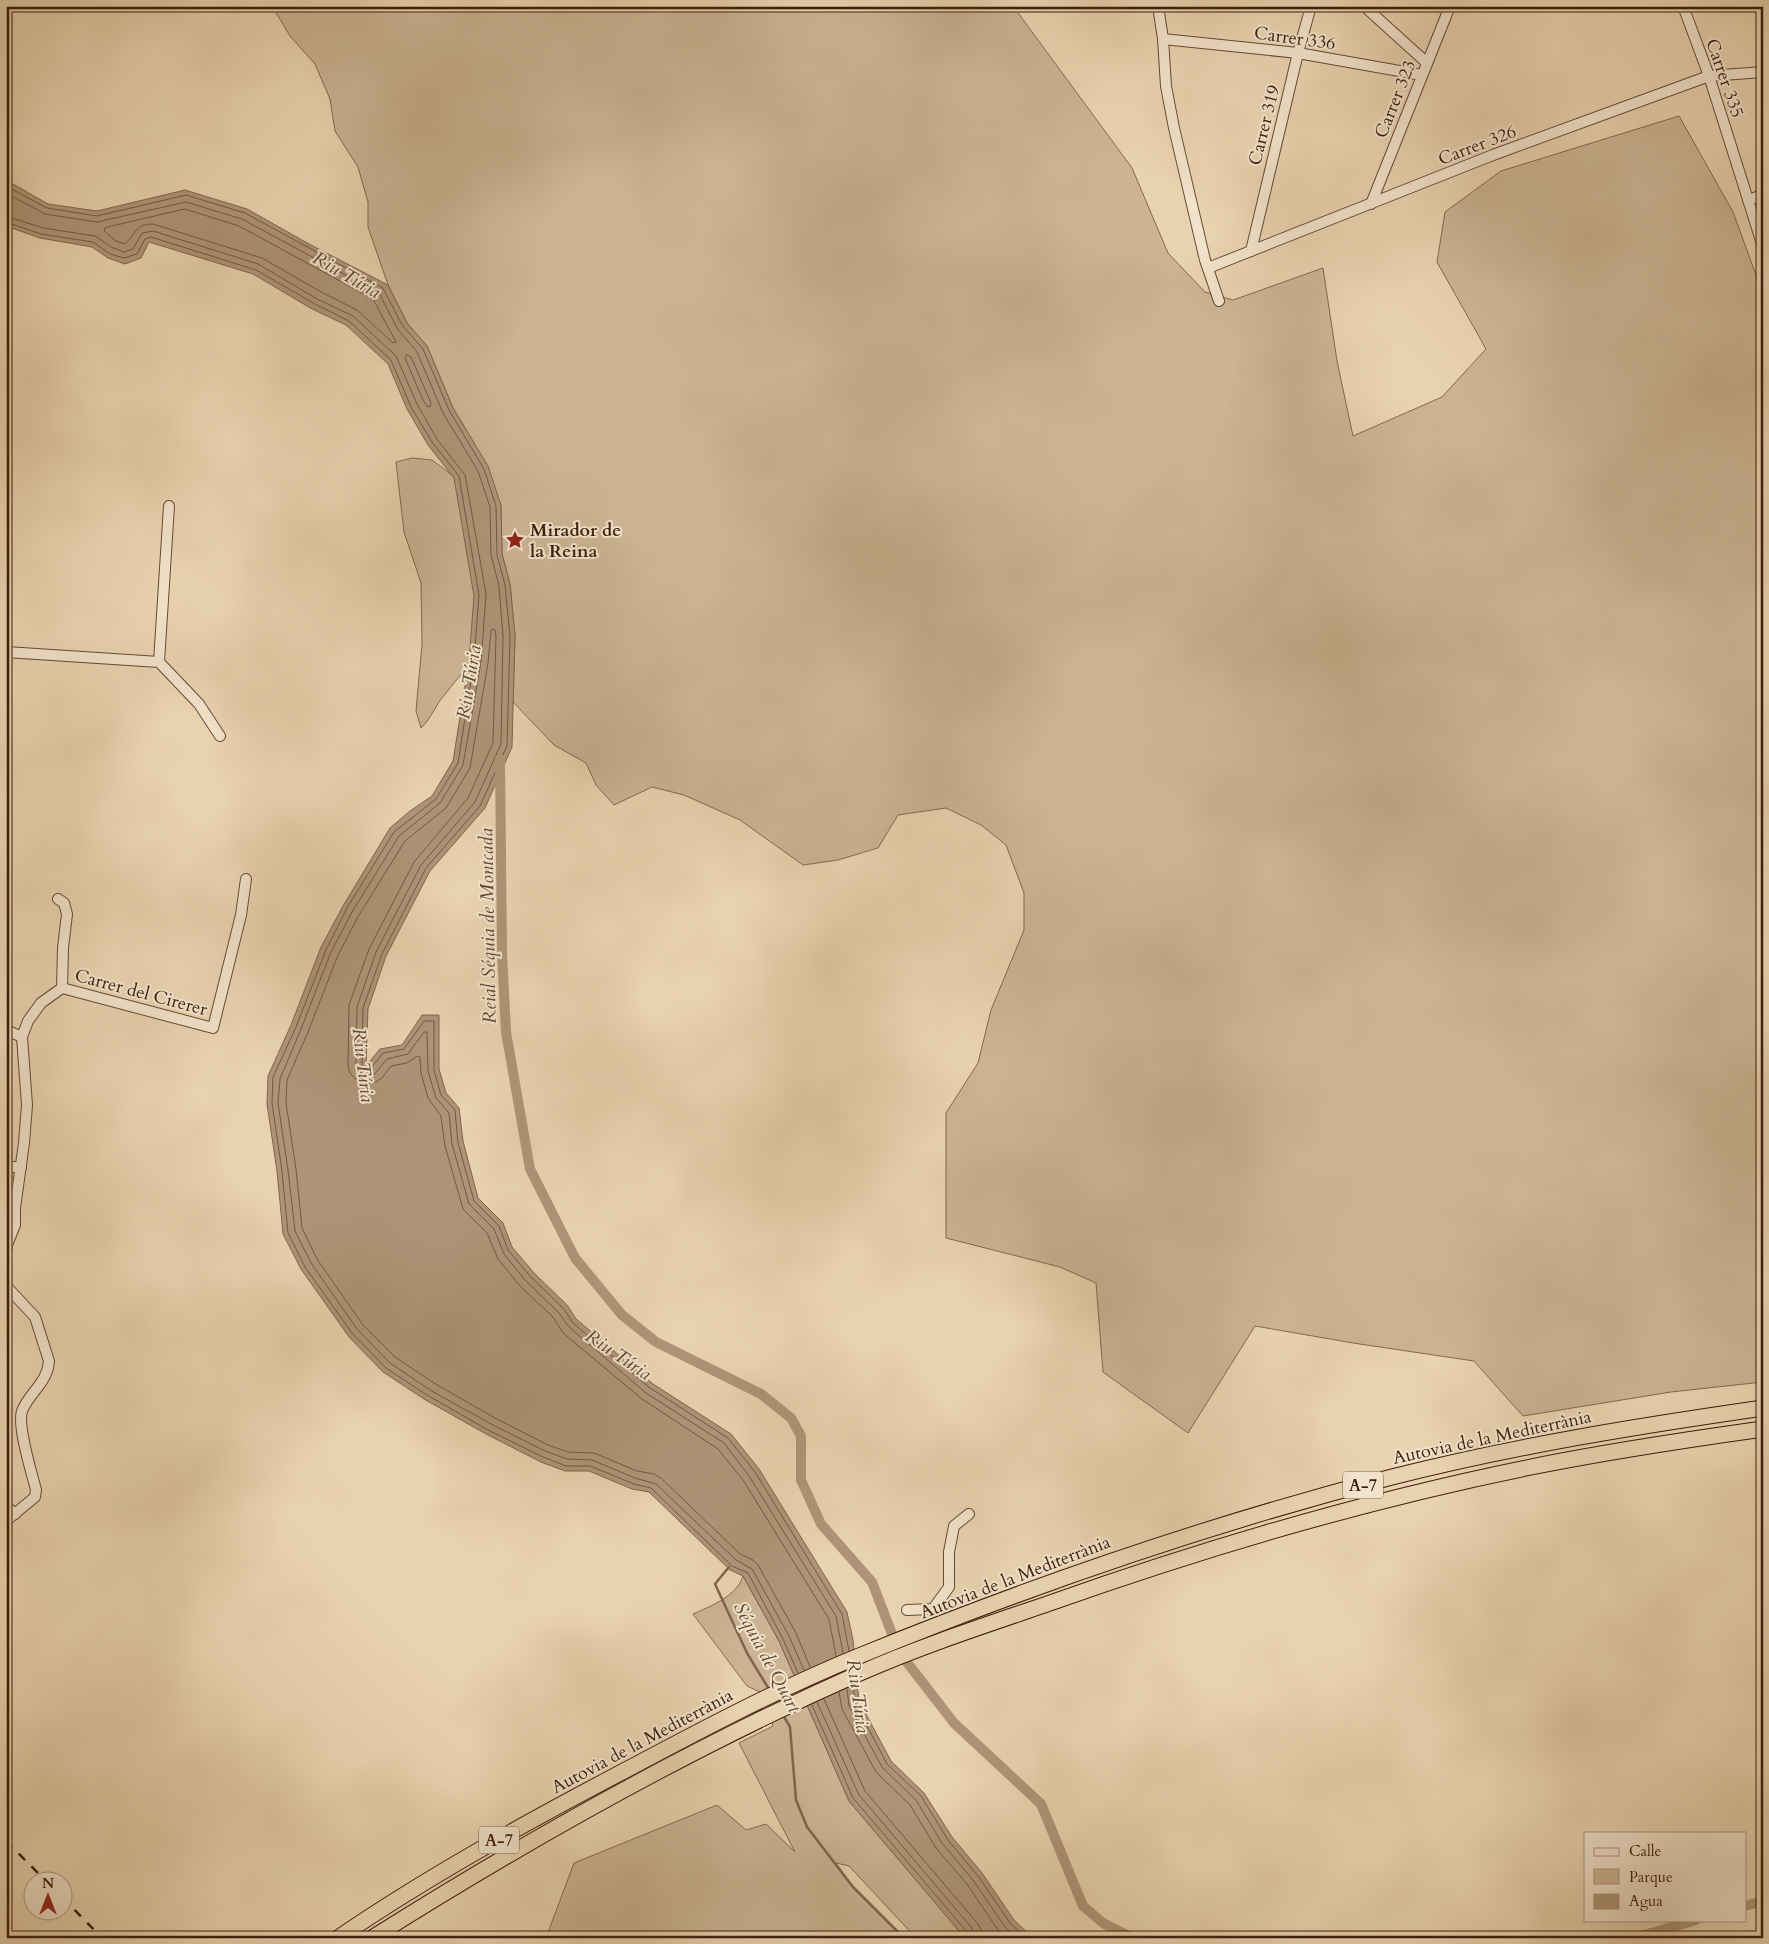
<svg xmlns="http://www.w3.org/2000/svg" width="1769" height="1944" font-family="Cardo,serif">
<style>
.green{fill:#cbb393;stroke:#83684f}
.water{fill:#ae9477;stroke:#80644c}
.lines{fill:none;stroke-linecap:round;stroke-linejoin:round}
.shore{stroke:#745841;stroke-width:1}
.stream{stroke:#80644c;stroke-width:2.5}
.canal{stroke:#ae9477;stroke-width:10}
.minor-casing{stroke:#664a34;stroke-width:12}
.highway-casing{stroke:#3b1d0b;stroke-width:17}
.minor{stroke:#f1e2cb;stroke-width:10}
.highway{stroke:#e9d2af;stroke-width:15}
.rail{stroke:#3b1d0b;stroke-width:2.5;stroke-dasharray:9 9;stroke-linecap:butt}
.labels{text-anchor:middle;stroke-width:4;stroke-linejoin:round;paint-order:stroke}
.shield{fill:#f1e2cb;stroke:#725845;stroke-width:1}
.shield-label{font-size:16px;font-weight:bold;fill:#3b1d0b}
.street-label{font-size:18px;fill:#3b1d0b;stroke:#f1e2cb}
.poi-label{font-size:18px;font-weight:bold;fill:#3b1d0b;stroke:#f1e2cb;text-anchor:start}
.water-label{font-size:19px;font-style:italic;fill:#634731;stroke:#f1e2cb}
</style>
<rect width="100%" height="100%" fill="#e9d2af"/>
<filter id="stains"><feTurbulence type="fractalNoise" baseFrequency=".004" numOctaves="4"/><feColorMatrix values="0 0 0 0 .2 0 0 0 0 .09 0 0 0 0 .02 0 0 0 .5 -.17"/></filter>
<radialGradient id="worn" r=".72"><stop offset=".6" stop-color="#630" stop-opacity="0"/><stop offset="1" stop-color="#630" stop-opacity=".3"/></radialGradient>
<g class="green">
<polygon points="272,6 1013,6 1132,168 1168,253 1205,292 1233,300 1323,268 1337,361 1353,436 1442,397 1486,349 1437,262 1445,212 1501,171 1679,116 1733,212 1763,294 1763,1382 1671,1392 1523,1416 1474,1361 1353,1343 1255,1326 1188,1433 1103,1372 1096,1283 1060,1267 946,1238 946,1113 978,1063 991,1010 1024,930 1024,893 1006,845 981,825 946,808 898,815 878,848 838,860 803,865 740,820 684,795 652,787 614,805 596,785 586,763 554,745 513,702 515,636 510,584 502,554 501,505 474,443 453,408 427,346 407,323 388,285 368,227 368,202 358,167 335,131 330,99 315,64 290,36"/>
<path d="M412 458 432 460 461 482 477 556V661C463 670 449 689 439 702 433 712 429 720 421 728L416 711 422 644 421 583 404 532 396 462Z"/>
<path d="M743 1576 779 1641 849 1801 965 1938H916L849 1866 836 1863 853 1887 905 1938H821L813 1931 809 1938H546L574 1863 717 1805 746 1830 766 1824 795 1852 739 1743 773 1726 762 1693 747 1686 693 1614C711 1606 737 1596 743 1576Z"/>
</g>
<polygon class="water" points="6,180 48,204 97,211 185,190 247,209 309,244 388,285 407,323 427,346 453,408 488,466 501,505 502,554 510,584 515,636 512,747 485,808 430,871 386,956 368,1009 366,1066 380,1049 402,1045 422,1015 439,1015 439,1069 446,1093 459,1108 463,1141 478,1198 503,1223 512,1247 534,1273 567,1305 576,1319 653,1384 731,1434 759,1469 847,1612 853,1640 859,1701 891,1761 924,1793 952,1837 982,1873 1014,1920 1033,1938 965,1938 849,1801 779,1641 743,1576 730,1570 649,1492 632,1489 589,1471 565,1471 541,1462 486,1434 424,1399 383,1372 349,1337 301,1269 283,1234 277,1171 267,1104 268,1076 291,1025 321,947 343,906 390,828 410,811 432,796 453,761 469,661 474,596 454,478 428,445 407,409 388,364 346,325 312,309 253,274 149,242 141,258 125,264 108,258 92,247 40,238 6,226"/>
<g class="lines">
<g class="shore">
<polyline points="6,186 47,208 97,216 186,195 245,213 383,288 402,325 423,349 449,410 484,469 496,506 497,555 505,585 510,636 507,746 480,806 426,868 382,954 363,1008 362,1066 365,1069 370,1069 383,1053 404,1049 424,1021 434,1021 434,1070 441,1095 455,1110 458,1143 474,1201 499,1226 508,1250 530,1276 564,1309 573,1323 650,1388 728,1438 755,1472 842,1614 849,1651"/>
<polyline points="6,193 45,214 97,222 186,202 242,219 379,293 397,328 417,352 443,413 478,471 490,507 491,555 499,586 503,636 501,744 475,802 421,865 376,952 357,1007 356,1067 363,1075 374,1075 387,1059 408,1054 424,1032 427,1032 428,1071 436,1098 449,1113 452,1144 469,1204 494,1229 504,1254 525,1280 559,1313 569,1327 646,1393 724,1443 749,1476 836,1616 843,1653"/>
<path d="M185 209 239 226 373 299 396 342 393 343 357 310 321 292 262 258 153 224C136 223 135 235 125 244L116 241 104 231 105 228Z"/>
<polyline points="6,216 43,228 95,236 113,248 124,252 133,249 142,233 153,231 258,264 317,299 353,316 396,356 417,404 437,439 465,475 486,594 481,662 463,765 440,803 399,836 352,912 331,952 301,1029 280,1079 278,1103 288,1170 295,1231 311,1263 357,1329 390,1363 430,1390 491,1424 545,1451 567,1459 592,1460 635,1478 656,1484 736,1560 752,1569 789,1636 804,1670"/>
<polyline points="6,222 41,234 93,242 110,254 124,258 137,254 145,239 151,237 256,270 315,304 349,321 391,360 411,407 432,442 459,476 479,595 474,661 458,763 436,799 394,832 347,908 326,950 296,1027 273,1077 272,1103 282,1171 288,1233 305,1267 352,1333 386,1368 427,1395 488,1430 543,1457 566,1466 590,1466 634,1484 651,1488 732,1566 748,1573 783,1639 798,1673"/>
<polygon points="407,355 411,357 431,403 430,407 427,406 423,400 405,358"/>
<polyline points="810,1667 796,1633 758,1565 753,1560 740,1554 661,1478 654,1474 637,1471 594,1453 568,1452 548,1445 495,1418 434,1383 395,1357 363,1325 317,1259 302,1228 296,1169 286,1103 287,1080 308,1032 338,955 359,915 405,841 446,808 470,768 488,663 491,631 492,629 495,630 496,636 493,743 468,798 414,862 369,949 349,1005 348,1066 350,1073 355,1079 366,1083 376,1082 382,1078 391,1066 407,1063 417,1056 420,1057 421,1073 428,1098 441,1116 445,1146 463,1209 487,1233 498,1259 520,1286 553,1317 563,1333 642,1399 718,1449 743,1480 829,1619 836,1656"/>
<polyline points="853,1686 855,1703 887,1764 921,1796 948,1840 978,1876 1010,1923 1026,1938"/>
<polyline points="847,1689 849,1706 882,1767 916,1800 942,1843 973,1880 1005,1927 1016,1938"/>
<polyline points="839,1692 842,1709 876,1772 910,1805 936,1848 967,1884 998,1930 1005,1938"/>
<polyline points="824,1699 865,1791 978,1924 981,1930 983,1938"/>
<polyline points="817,1702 859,1795 972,1928 975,1938"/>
<polyline points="812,1705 853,1798 967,1932 969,1938"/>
</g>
<g class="stream">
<polyline points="729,1567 715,1584 747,1653 770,1691"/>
<polyline points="783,1715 790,1727 796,1800 807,1827 853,1887 904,1938"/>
</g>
<g class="canal">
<polyline points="500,759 502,953 506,1032 530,1169 575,1258 622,1315 656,1342 761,1394 791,1418 801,1436 801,1480 821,1524 872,1582 899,1652 954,1723 1041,1804 1083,1906 1103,1923 1133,1938"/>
<polyline points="1745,1906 1763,1901"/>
<polyline points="1634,1938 1696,1920"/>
</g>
<g class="minor-casing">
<g id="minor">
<polyline points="1158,6 1163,39 1166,86 1174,128 1205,260 1219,301"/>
<polyline points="1364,6 1427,63"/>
<polyline points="1683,6 1709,76 1763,247"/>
<polyline points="1163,39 1298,53 1422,75"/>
<polyline points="1748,200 1763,195"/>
<polyline points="1371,204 1450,6"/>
<polyline points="1251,251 1298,53 1311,6"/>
<polyline points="1208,268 1493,155 1709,76 1763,72"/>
<polyline points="6,652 159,662 199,704 220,736"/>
<polyline points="159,662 169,506"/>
<polyline points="62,988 213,1028 241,915 246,879"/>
<polyline points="6,1030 22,1037"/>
<polyline points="6,1167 21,1167"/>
<polyline points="6,1254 7,1245 15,1225 15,1208 24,1143 27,1105 22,1037 28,1021 41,1003 62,988 63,948 67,914 64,903 58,899"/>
<path d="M6 1282 7 1287 35 1317 49 1361C48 1382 29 1393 22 1411 17 1427 32 1473 36 1490L35 1497 6 1521"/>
<polyline points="6,1506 15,1514"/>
<polyline points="907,1610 933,1609 949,1587 949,1552 954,1526 969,1514"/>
</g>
</g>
<g class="highway-casing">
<g id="highway">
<path d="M338 1938C429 1876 527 1822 624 1771 701 1730 778 1689 859 1656 1033 1585 1210 1524 1392 1477 1514 1446 1638 1426 1763 1408"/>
<path d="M372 1938C529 1839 691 1748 860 1673 921 1646 986 1625 1050 1603 1205 1548 1364 1501 1526 1468 1604 1452 1684 1440 1763 1429"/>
</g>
</g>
<use href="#minor" class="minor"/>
<use href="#highway" class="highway"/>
<g class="rail">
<polyline points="6,1841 47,1882"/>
<polyline points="62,1897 102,1938"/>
</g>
</g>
<defs>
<g id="sight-bare" transform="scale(1.5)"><path d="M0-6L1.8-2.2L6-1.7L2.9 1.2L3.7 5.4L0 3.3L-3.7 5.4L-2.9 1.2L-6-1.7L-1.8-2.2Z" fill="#8f2418" stroke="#f1e2cb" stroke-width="2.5" paint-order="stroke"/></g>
</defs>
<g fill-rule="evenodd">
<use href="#sight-bare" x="515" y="540"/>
</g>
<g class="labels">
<g class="shield">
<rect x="1343" y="1471.5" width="40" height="27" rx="4"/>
<rect x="479" y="1826.5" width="40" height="27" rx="4"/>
</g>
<g class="shield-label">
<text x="1363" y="1491">A-7</text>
<text x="499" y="1846">A-7</text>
</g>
<g class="street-label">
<text transform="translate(1295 38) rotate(8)" y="6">Carrer 336</text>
<text transform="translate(1725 78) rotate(71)" y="6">Carrer 335</text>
<text transform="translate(1395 99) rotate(-68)" y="6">Carrer 323</text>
<text transform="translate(1264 125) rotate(-76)" y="6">Carrer 319</text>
<text transform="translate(1477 145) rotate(-21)" y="6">Carrer 326</text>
<text transform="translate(141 992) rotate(15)" y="6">Carrer del Cirerer</text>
<text transform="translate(1492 1437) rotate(-12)" y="6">Autovia de la Mediterrània</text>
<text transform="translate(1015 1577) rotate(-21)" y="6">Autovia de la Mediterrània</text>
<text transform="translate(642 1741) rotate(-28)" y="6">Autovia de la Mediterrània</text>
</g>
<g class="poi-label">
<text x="530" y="536">Mirador de<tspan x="530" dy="21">la Reina</tspan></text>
</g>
<g class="water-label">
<text transform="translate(347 274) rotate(30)" y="7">Riu Túria</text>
<text transform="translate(468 682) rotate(-81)" y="7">Riu Túria</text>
<text transform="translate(487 926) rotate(-91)" y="7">Reial Séquia de Montcada</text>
<text transform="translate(364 1065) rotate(83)" y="7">Riu Túria</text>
<text transform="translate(619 1354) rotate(34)" y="7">Riu Túria</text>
<text transform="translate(768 1657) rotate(62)" y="7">Séquia de Quart</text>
<text transform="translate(859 1696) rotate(82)" y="7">Riu Túria</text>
</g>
</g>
<rect width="1769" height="1944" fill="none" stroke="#e9d2af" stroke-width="25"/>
<rect x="8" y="8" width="1754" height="1929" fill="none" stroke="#3b1d0b" stroke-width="2.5"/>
<rect x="12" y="12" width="1744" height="1919" fill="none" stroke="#3b1d0b"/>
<rect x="1584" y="1832" width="162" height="90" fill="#f1e2cb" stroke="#a8937e"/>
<rect x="1594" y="1848" width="25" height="8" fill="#f1e2cb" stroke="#a8937e"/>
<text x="1629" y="1856" font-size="15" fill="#3b1d0b">Calle</text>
<rect x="1594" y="1869" width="25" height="15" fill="#cbb393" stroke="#a8937e"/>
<text x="1629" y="1882" font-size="15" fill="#3b1d0b">Parque</text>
<rect x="1594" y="1894" width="25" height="15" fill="#ae9477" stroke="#a8937e"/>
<text x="1629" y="1906" font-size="15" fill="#3b1d0b">Agua</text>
<g transform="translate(48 1896)"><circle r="24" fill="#f1e2cb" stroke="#a8937e"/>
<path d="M0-4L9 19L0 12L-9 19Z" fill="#8f2418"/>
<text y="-8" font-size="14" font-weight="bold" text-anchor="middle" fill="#3b1d0b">N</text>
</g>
<rect width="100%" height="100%" filter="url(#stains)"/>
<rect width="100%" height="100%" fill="url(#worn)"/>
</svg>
